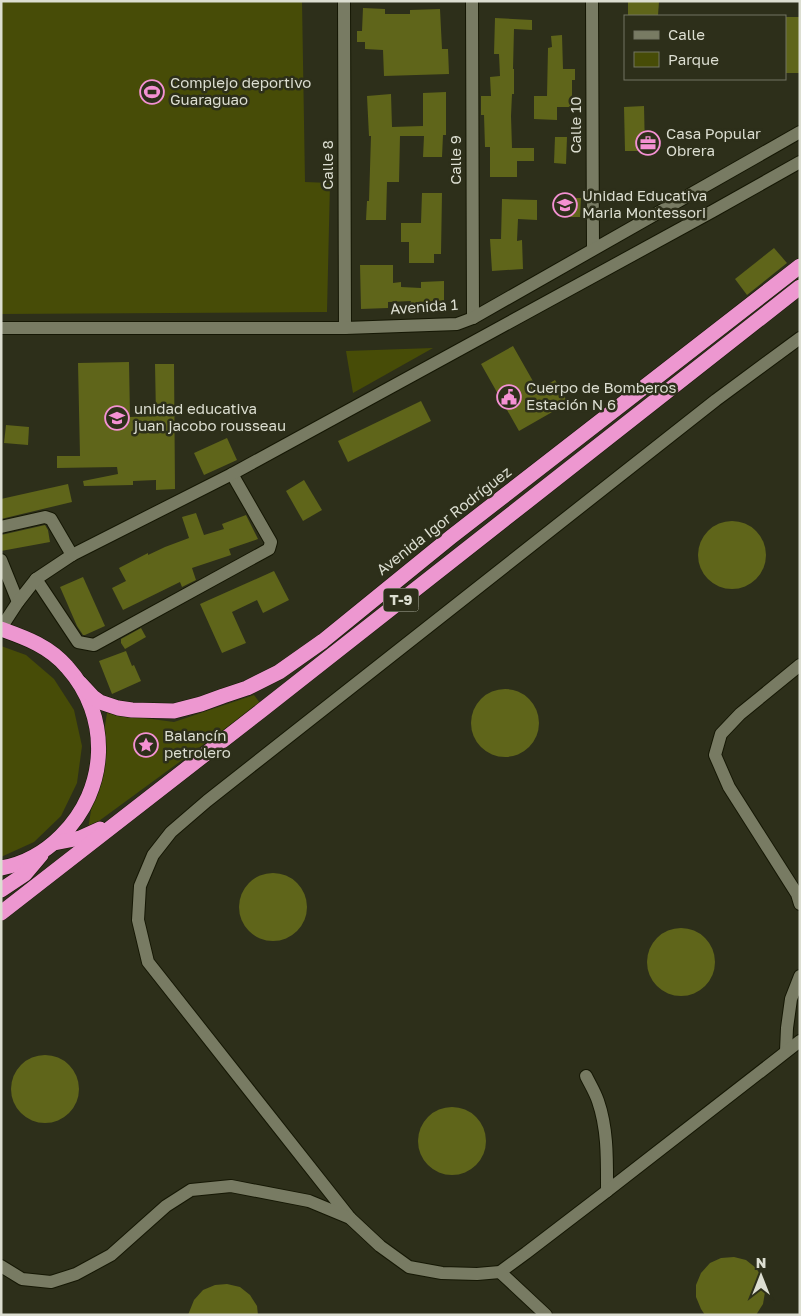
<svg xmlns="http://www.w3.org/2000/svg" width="801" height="1316" font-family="'Golos Text',sans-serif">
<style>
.green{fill:#474c07}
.building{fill:#5f651a}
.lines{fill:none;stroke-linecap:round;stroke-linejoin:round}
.minor-casing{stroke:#151704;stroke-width:14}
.highway-casing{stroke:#151704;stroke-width:16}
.minor{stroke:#787b63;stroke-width:12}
.highway{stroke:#ed97d0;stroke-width:15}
.labels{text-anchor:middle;stroke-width:5;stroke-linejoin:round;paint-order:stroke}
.shield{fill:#2d2f1a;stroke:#a8aa9a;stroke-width:1}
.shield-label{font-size:14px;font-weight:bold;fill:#dcded1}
.poi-label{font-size:15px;fill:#dcded1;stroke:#2d2f1a;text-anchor:start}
.street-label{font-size:15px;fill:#dcded1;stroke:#2d2f1a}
</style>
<rect width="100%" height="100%" fill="#2d2f1a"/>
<g class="green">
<polygon points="1,1 302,1 305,182 330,183 327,312 1,314"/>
<polygon points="433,348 353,393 346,351"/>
<polygon points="1,646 26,655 54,679 74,710 82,746 77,783 61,816 34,842 1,857"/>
<polygon points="254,695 260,703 88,829 107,713 174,722"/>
</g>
<g class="building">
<polygon points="628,1 659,1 658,16 628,16"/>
<polygon points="363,8 385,9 385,14 410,14 410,10 440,9 442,49 448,49 449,74 384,76 383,50 365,49 365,42 357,42 357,31 362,31"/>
<rect x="785" y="17" width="15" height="56"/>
<polygon points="495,18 532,20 532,30 514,29 513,69 514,69 514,94 512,94 511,116 512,148 534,148 534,161 517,161 517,177 490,177 490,147 485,147 484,115 481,115 481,96 491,96 490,77 500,76 499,54 494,54"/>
<polygon points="562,35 563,69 575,69 575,80 572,80 572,107 557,107 557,120 534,119 534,96 547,96 548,48 552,47 551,36"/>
<polygon points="446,92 446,135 443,135 442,157 423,157 424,136 400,136 399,182 387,182 386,220 366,220 367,201 369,201 371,136 369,136 367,96 391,94 392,127 423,126 423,93"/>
<polygon points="644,106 645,151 625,151 624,107"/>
<polygon points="555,137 567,137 566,164 554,163"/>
<polygon points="422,193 442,193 441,254 434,254 434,263 409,263 409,242 401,242 401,223 421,223"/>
<polygon points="568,198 581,198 580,217 568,217"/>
<polygon points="502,199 537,200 537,220 518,219 517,241 522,240 523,269 492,271 490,239 501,239"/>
<polygon points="774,248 787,263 747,295 735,279"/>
<polygon points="360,265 393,265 393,283 401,282 401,287 421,288 421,282 444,281 444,305 410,304 411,301 388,302 388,308 361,309"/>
<polygon points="513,346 538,390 555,380 568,403 519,431 481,364"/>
<polygon points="129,362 130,417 156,416 155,364 174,364 175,489 156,490 156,480 133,481 133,485 84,486 83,481 118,474 117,467 57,468 57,456 80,456 78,363"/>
<polygon points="421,401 431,421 348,462 338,441"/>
<polygon points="6,425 29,427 28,445 4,443"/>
<polygon points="227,438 237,460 204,475 194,453"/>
<polygon points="304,480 322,510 303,521 286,491"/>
<polygon points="68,484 72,502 1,519 1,499"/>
<polygon points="196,513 204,535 224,529 222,524 246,515 258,539 229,549 231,555 192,568 196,580 182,587 180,582 123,610 112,588 126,581 119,568 148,553 148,555 165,547 189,538 182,517"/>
<circle cx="732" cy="555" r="34"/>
<polygon points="45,525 48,530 50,542 1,551 1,535"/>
<polygon points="274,571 289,600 263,613 257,600 232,612 246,643 222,653 200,604"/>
<polygon points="83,577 105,626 85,635 83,635 77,626 60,587"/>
<polygon points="141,628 146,637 125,649 121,643 121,639"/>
<polygon points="126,651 132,666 134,665 141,681 112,694 99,661"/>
<circle cx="505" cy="723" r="34"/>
<circle cx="273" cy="907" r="34"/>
<circle cx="681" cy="962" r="34"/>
<circle cx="45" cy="1089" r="34"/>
<circle cx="452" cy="1141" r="34"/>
<polygon points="734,1257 746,1260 756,1268 763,1279 765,1292 763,1304 756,1315 705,1315 701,1309 696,1297 696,1285 701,1273 710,1263 721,1258"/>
<polygon points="227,1284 240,1287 250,1295 257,1306 258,1315 188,1315 194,1300 203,1290 215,1285"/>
</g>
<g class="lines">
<g class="minor-casing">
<g id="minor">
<polyline points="344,1 345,328"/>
<polyline points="472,1 473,318"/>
<polyline points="592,1 593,249"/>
<polyline points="1,328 345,328 457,324 473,318 800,132"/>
<polyline points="1,527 45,517 51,519 72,555"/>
<polyline points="1,560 18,602"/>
<polyline points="36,579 78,642 94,645 269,549 271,542 232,474"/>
<polyline points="1,628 18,602 36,579 72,555 232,474 713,211 800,162"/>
<polyline points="800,665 740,714 721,734 715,755 729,787 797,894 800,904"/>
<polyline points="786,1051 787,1028 791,999 800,976"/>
<path d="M586 1076C590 1084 595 1092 598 1101 608 1130 607 1161 607 1191"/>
<polyline points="350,1218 148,962 138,920 140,886 153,855 171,832 207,801 716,400 800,338"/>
<polyline points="1,1266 22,1279 51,1282 76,1274 111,1255 166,1206 191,1190 231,1186 309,1201 350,1218 380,1246 409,1267 442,1273 477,1274 500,1272 526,1253 607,1191 800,1041"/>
<polyline points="500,1272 546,1315"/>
</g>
</g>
<g class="highway-casing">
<g id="highway">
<path d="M1 629C26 638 49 646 67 667 111 716 109 789 61 836 45 852 24 864 1 868"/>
<polyline points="80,683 93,697 100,702 118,708 132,710 174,711 201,704 223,696 247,688 279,672 323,641 451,537 800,266"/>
<polyline points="54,843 80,838 100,829"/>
<polyline points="1,890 25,874 41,855"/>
<polyline points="1,913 262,710 800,287"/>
</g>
</g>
<use href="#minor" class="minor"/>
<use href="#highway" class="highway"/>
</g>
<defs>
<g id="stadium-ring" transform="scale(1.25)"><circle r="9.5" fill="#2d2f1a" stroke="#f491d3" stroke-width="1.5"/><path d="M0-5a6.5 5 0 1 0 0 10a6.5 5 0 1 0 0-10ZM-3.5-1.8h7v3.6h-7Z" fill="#f491d3"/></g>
<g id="office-ring" transform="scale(1.25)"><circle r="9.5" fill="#2d2f1a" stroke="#f491d3" stroke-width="1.5"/><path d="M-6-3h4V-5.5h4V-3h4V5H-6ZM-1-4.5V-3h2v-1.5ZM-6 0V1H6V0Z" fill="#f491d3"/></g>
<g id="school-ring" transform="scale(1.25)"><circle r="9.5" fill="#2d2f1a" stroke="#f491d3" stroke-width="1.5"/><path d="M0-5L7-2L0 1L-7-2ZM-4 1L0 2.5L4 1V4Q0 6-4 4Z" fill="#f491d3"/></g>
<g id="civic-ring" transform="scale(1.25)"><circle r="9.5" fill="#2d2f1a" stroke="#f491d3" stroke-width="1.5"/><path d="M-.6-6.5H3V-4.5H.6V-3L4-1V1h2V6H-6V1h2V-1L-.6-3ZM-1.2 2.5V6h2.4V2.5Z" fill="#f491d3"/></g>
<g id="sight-ring" transform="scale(1.25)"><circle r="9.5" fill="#2d2f1a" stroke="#f491d3" stroke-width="1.5"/><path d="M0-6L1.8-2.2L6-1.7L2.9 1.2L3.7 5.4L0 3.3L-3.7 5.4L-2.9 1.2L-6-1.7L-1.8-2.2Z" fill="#f491d3"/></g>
</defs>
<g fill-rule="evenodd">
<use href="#stadium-ring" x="152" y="92"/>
<use href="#office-ring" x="648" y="143"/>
<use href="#school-ring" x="565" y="205"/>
<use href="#civic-ring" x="509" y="397"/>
<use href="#school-ring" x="117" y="418"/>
<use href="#sight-ring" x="146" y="745"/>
</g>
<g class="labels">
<rect class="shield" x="383.5" y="588.5" width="35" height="23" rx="4"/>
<g class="shield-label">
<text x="401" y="605">T-9</text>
</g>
<g class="poi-label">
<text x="170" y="88">Complejo deportivo<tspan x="170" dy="17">Guaraguao</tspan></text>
<text x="666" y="139">Casa Popular<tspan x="666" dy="17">Obrera</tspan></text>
<text x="582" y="201">Unidad Educativa<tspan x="582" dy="17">Maria Montessori</tspan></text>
<text x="526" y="393">Cuerpo de Bomberos<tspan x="526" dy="17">Estación N 6</tspan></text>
<text x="134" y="414">unidad educativa<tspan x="134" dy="17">juan jacobo rousseau</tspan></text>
<text x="164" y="741">Balancín<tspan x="164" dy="17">petrolero</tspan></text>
</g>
<g class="street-label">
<text transform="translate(576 125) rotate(-90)" y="5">Calle 10</text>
<text transform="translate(456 160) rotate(-90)" y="5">Calle 9</text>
<text transform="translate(328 165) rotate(-90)" y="5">Calle 8</text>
<text transform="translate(424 307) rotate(-4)" y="5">Avenida 1</text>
<text transform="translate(444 521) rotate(-38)" y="5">Avenida Igor Rodríguez</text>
</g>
</g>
<rect width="801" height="1316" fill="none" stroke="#dcded1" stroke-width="5"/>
<rect x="624" y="15" width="162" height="65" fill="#2d2f1a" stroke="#737563"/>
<rect x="634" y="31" width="25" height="8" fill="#787b63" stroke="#737563"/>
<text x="668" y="40" font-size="15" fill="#dcded1">Calle</text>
<rect x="634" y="52" width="25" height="15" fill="#474c07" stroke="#737563"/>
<text x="668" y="65" font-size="15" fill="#dcded1">Parque</text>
<g transform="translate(761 1276)" stroke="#2d2f1a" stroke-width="4" paint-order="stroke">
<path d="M0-4L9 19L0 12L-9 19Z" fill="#dcded1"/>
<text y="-8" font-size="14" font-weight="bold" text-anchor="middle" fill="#dcded1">N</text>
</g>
</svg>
